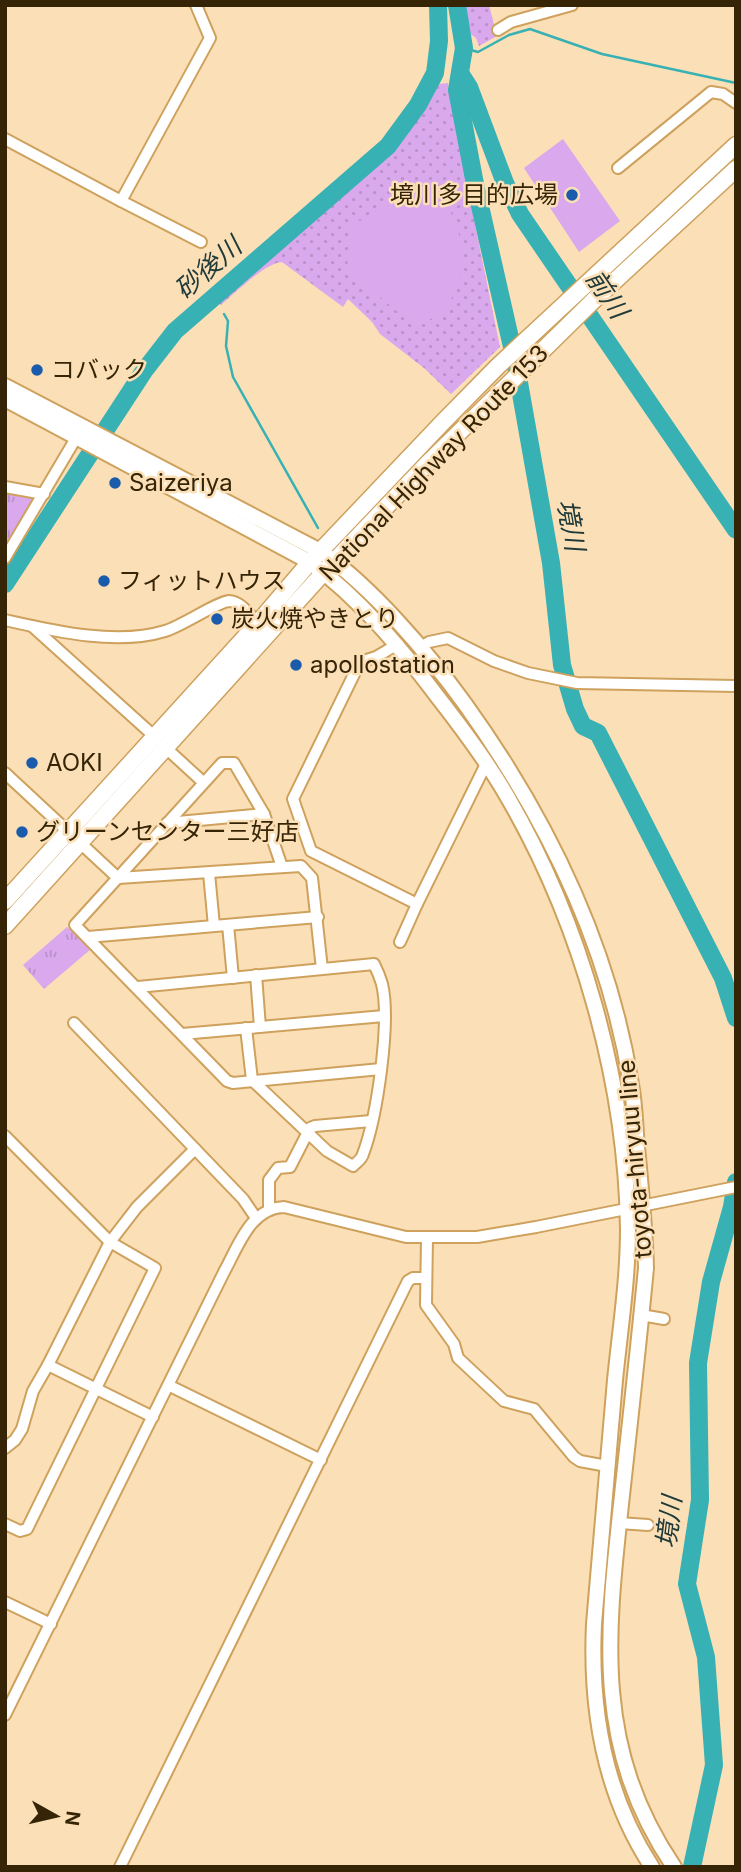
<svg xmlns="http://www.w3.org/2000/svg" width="741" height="1872" font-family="Inter,'Noto Sans JP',sans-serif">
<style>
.grass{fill:url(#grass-dots)}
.park{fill:url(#park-tufts)}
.pitch{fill:#daa8ed}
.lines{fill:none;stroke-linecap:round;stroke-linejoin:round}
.stream{stroke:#37b1b3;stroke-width:2.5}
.river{stroke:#37b1b3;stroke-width:18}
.minor-casing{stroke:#cea15d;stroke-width:14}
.major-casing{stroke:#cea15d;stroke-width:18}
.highway-casing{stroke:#cea15d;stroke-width:19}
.minor{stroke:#fff;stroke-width:10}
.major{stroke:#fff;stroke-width:14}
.highway{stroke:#fff;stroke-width:16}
.poi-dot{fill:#1b5bac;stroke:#fbdfb7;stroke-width:2.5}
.labels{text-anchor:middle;stroke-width:5;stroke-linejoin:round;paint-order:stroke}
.poi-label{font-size:24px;fill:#352406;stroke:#fbdfb7;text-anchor:start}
.street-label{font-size:24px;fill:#352406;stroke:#fbdfb7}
.water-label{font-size:26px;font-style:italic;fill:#203a3a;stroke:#fbdfb7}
</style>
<defs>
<pattern id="grass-dots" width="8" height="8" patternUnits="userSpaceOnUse" patternTransform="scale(1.75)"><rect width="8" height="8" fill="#daa8ed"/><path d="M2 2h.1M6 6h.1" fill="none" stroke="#bc90ca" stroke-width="1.8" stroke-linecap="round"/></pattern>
<pattern id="park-tufts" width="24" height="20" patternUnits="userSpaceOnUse" patternTransform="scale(1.75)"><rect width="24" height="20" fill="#daa8ed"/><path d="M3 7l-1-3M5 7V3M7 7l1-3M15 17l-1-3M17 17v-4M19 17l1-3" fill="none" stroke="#bc90ca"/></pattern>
</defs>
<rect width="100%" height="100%" fill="#fbdfb7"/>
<g class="grass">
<polygon points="463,5 489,5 497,36 479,46 476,38 469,33"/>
<path d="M448 83 468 190 500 347 451 394 424 368 380 334 372 322 348 299 343 307 282 262C265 263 235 293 221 305L218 301 404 137 438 84Z"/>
</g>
<g class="park">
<polygon points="5,491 36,497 5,547"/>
<polygon points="67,927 91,949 44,989 23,965"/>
</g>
<g class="pitch">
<polygon points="563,139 620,221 579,252 524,168"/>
<path d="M426 187 439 191C445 202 452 212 456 224 470 266 460 313 414 326L347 269 350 228 368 215Z"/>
</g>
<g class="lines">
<g class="stream">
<polyline points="464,48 478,52 509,35 530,29 602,54 736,83"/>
<polyline points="224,314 228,321 226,346 233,377 318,528"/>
</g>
<g class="river">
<polyline points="457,5 464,48 457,90 475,184 515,360 551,563 562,665 575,709 583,726 598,733 723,978 736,1018"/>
<polyline points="460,73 469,87 505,183 520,214 736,530"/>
<polyline points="5,584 144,371 175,331 388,146 418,105 435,73 439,41 438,5"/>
<polyline points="692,1867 714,1765 706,1657 687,1584 700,1500 698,1363 711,1282 732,1207 736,1182"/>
</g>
<g class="minor-casing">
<g id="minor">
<polyline points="498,30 511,22 572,5"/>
<polyline points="5,139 121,201 210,38 196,5"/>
<polyline points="618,168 711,92 723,94 736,103"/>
<polyline points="121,201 201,242"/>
<polyline points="5,487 44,494"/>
<polyline points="5,558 79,433"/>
<path d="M5 620C54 631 117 646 165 631 182 626 217 602 229 601 240 601 250 615 258 623"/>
<polyline points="32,626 154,736"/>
<polyline points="398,644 376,657 360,662 293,799 311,851 417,904"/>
<polyline points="420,647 429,642 448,638 494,661 528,673 577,683 736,686"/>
<polyline points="167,749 203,782"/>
<polyline points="5,773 118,878 301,866 312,878 322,969"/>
<polyline points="167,823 264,814"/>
<polyline points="282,867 264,814 234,763 222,763 75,925 227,1081 233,1083 381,1069"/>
<polyline points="209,873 214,926"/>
<polyline points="228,925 233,978"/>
<polyline points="88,937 318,917"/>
<polyline points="400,942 417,904 486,764"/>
<polyline points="256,975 260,1027"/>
<path d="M138 987 374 964C377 970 380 977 382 984 391 1022 377 1117 363 1154 362 1159 357 1162 353 1166L327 1151 252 1080 246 1028"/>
<polyline points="182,1034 384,1016"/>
<polyline points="5,1136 110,1242 155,1268 27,1529 20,1531 5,1524"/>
<polyline points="195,1149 243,1199 256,1218"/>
<polyline points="269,1210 269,1180 278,1168 290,1167 310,1128 315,1126 371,1121"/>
<polyline points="427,1238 426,1305 454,1344 458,1358 504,1401 534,1409 574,1457 580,1461 607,1466"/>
<polyline points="641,1315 664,1319"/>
<polyline points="48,1365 153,1417"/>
<polyline points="170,1386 321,1460"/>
<polyline points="5,1448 15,1440 22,1429 33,1391 48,1365 110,1242 137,1207 195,1149 74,1023"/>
<polyline points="619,1523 648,1525"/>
<polyline points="5,1602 51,1624"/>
<path d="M5 1715 224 1272C238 1247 250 1208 284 1207L406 1237H477L536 1227 736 1187"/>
<polyline points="120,1867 408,1281 413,1278 426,1278"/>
</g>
</g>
<g class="major-casing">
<g id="major">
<path d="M5 386 320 551C372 587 428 653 465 704 546 817 609 945 631 1084 635 1104 635 1126 637 1147 641 1188 645 1228 646 1268 639 1341 631 1413 623 1486 608 1626 590 1743 674 1867"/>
<path d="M5 399 310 562C360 599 400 647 437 696 462 728 487 761 507 796 581 923 626 1082 628 1229 628 1280 620 1330 615 1380 608 1461 601 1543 594 1624 590 1709 604 1794 652 1867"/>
</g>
</g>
<g class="highway-casing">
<g id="highway">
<polyline points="5,901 258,623 310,562 443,422 498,366 736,145"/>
<polyline points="5,926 324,572 427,464 594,300 736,169"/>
</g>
</g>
<use href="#minor" class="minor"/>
<use href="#major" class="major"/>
<use href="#highway" class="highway"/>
</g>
<g class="poi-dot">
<circle cx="572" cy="195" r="7"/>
<circle cx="37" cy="370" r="7"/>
<circle cx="115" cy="483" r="7"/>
<circle cx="104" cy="581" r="7"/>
<circle cx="217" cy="619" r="7"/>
<circle cx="296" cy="665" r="7"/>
<circle cx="32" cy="763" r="7"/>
<circle cx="22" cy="832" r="7"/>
</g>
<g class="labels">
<g class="poi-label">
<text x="558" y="203" text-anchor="end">境川多目的広場</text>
<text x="51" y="378">コバック</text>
<text x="129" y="491">Saizeriya</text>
<text x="118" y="589">フィットハウス</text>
<text x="231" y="627">炭火焼やきとり</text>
<text x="310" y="673">apollostation</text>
<text x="46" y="771">AOKI</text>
<text x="36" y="840">グリーンセンター三好店</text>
</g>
<g class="street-label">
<text transform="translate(434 463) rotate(-46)" y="8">National Highway Route 153</text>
<text transform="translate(635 1159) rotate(-95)" y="8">toyota-hiryuu line</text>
</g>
<g class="water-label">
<text transform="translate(208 268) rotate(-41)" y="9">砂後川</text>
<text transform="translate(607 294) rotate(56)" y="9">前川</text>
<text transform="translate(571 525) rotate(80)" y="9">境川</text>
<text transform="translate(669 1522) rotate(-83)" y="9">境川</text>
</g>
</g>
<rect width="741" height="1872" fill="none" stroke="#352406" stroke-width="14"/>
<g transform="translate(56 1816) rotate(98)" stroke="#fbdfb7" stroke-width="5" paint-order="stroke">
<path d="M0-5L12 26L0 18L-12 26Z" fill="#352406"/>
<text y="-10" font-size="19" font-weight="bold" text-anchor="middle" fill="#352406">N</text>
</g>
</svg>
